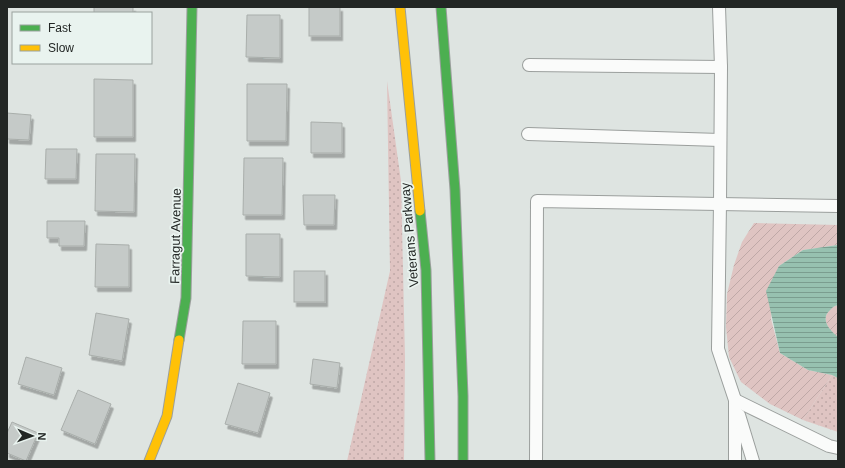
<svg xmlns="http://www.w3.org/2000/svg" width="845" height="468" font-family="Helvetica,sans-serif">
<style>
.grass{fill:url(#grass-dots)}
.garden{fill:url(#garden-furrows)}
.water{fill:url(#water-rules)}
.building{fill:#c5cac8;stroke:#a9aeab;filter:url(#shadow)}
.lines{fill:none;stroke-linecap:round;stroke-linejoin:round}
.lane-casing{stroke:#9b9f9d;stroke-width:14}
.fast-casing{stroke:#9b9f9d;stroke-width:11}
.slow-casing{stroke:#9b9f9d;stroke-width:11}
.lane{stroke:#fafbfa;stroke-width:12}
.fast{stroke:#4caf50;stroke-width:9}
.slow{stroke:#ffc107;stroke-width:9}
.labels{text-anchor:middle;stroke-width:3.5;stroke-linejoin:round;paint-order:stroke}
.street-label{font-size:13px;fill:#222624;stroke:#e9f3ef}
</style>
<defs>
<pattern id="grass-dots" width="8" height="8" patternUnits="userSpaceOnUse"><rect width="8" height="8" fill="#dfc4c2"/><path d="M2 2h.1M6 6h.1" fill="none" stroke="#bfa8a7" stroke-width="1.8" stroke-linecap="round"/></pattern>
<pattern id="garden-furrows" width="10" height="10" patternUnits="userSpaceOnUse"><rect width="10" height="10" fill="#dfc4c2"/><path d="M-1 1l2-2M0 10L10 0M9 11l2-2" fill="none" stroke="#bfa8a7"/></pattern>
<pattern id="water-rules" width="6" height="5" patternUnits="userSpaceOnUse"><rect width="6" height="5" fill="#97c1b0"/><path d="M0 2.5h6" fill="none" stroke="#7b9d8f"/></pattern>
<filter id="shadow"><feDropShadow dx="2.5" dy="4.5" stdDeviation="0" flood-color="#0004"/></filter>
</defs>
<rect width="100%" height="100%" fill="#dee4e1"/>
<g class="grass">
<polygon points="387,81 401,181 405,358 404,461 347,461 390,271"/>
<polygon points="832,375 838,378 838,432 803,420"/>
</g>
<g class="garden">
<polygon points="754,223 838,225 838,245 803,250 779,266 771,319 780,353 808,370 832,375 803,420 770,404 741,382 729,357 726,327 727,294 734,265 742,242"/>
<path d="M838 305V337C829 330 820 319 830 310 833 307 834 306 838 305Z"/>
</g>
<path class="water" d="M838 245V305C834 306 833 307 830 310 820 319 829 330 838 337V378L832 375 808 370 780 353 766 291 779 266 803 250Z"/>
<g class="building">
<rect x="94" y="7" width="39" height="6"/>
<rect x="309" y="7" width="31" height="29"/>
<polygon points="247,15 280,15 280,58 246,57"/>
<polygon points="94,79 133,80 133,137 94,137"/>
<polygon points="247,84 287,84 286,141 247,141"/>
<polygon points="7,113 31,115 29,140 7,139"/>
<polygon points="311,122 342,123 342,153 311,153"/>
<polygon points="46,149 77,149 76,179 45,179"/>
<polygon points="96,154 135,154 134,212 95,211"/>
<polygon points="244,158 283,158 282,215 243,215"/>
<polygon points="303,195 335,195 334,225 304,225"/>
<polygon points="47,221 85,221 84,246 59,246 59,238 47,238"/>
<polygon points="246,234 280,234 280,277 246,276"/>
<polygon points="96,244 129,245 129,287 95,287"/>
<rect x="294" y="271" width="31" height="31"/>
<polygon points="96,313 129,319 122,361 89,355"/>
<polygon points="243,321 276,321 276,364 242,364"/>
<polygon points="26,357 62,368 54,395 18,384"/>
<polygon points="313,359 340,363 337,388 310,384"/>
<polygon points="238,383 270,393 258,433 225,424"/>
<polygon points="78,390 111,404 95,444 61,430"/>
<polygon points="12,422 38,433 26,461 7,453 7,433"/>
</g>
<g class="lines">
<g class="lane-casing">
<g id="lane">
<polyline points="719,7 721,67 720,203 718,349 735,400 735,461"/>
<polyline points="529,65 721,67"/>
<polyline points="528,134 720,140"/>
<polyline points="735,400 829,446 838,448"/>
<polyline points="739,415 753,461"/>
<polyline points="536,461 537,201 838,206"/>
</g>
</g>
<g class="fast-casing">
<g id="fast">
<polyline points="441,7 455,190 463,396 463,461"/>
<polyline points="420,211 426,270 430,461"/>
<polyline points="179,340 186,298 192,7"/>
</g>
</g>
<g class="slow-casing">
<g id="slow">
<polyline points="400,7 420,211"/>
<polyline points="149,461 167,416 179,340"/>
</g>
</g>
<use href="#lane" class="lane"/>
<use href="#fast" class="fast"/>
<use href="#slow" class="slow"/>
</g>
<g class="labels">
<g class="street-label">
<text transform="translate(409 235) rotate(-95)" y="5">Veterans Parkway</text>
<text transform="translate(175 236) rotate(-89)" y="5">Farragut Avenue</text>
</g>
</g>
<rect width="845" height="468" fill="none" stroke="#222624" stroke-width="16"/>
<rect x="12" y="12" width="140" height="52" fill="#e9f3ef" stroke="#99a19e"/>
<rect x="20" y="25" width="20" height="6" fill="#4caf50" stroke="#99a19e"/>
<text x="48" y="32" font-size="12" fill="#222624">Fast</text>
<rect x="20" y="45" width="20" height="6" fill="#ffc107" stroke="#99a19e"/>
<text x="48" y="52" font-size="12" fill="#222624">Slow</text>
<g transform="translate(32 436) rotate(92)" stroke="#e9f3ef" stroke-width="3" paint-order="stroke">
<path d="M0-3L7 15L0 10L-7 15Z" fill="#222624"/>
<text y="-6" font-size="11" font-weight="bold" text-anchor="middle" fill="#222624">N</text>
</g>
</svg>
